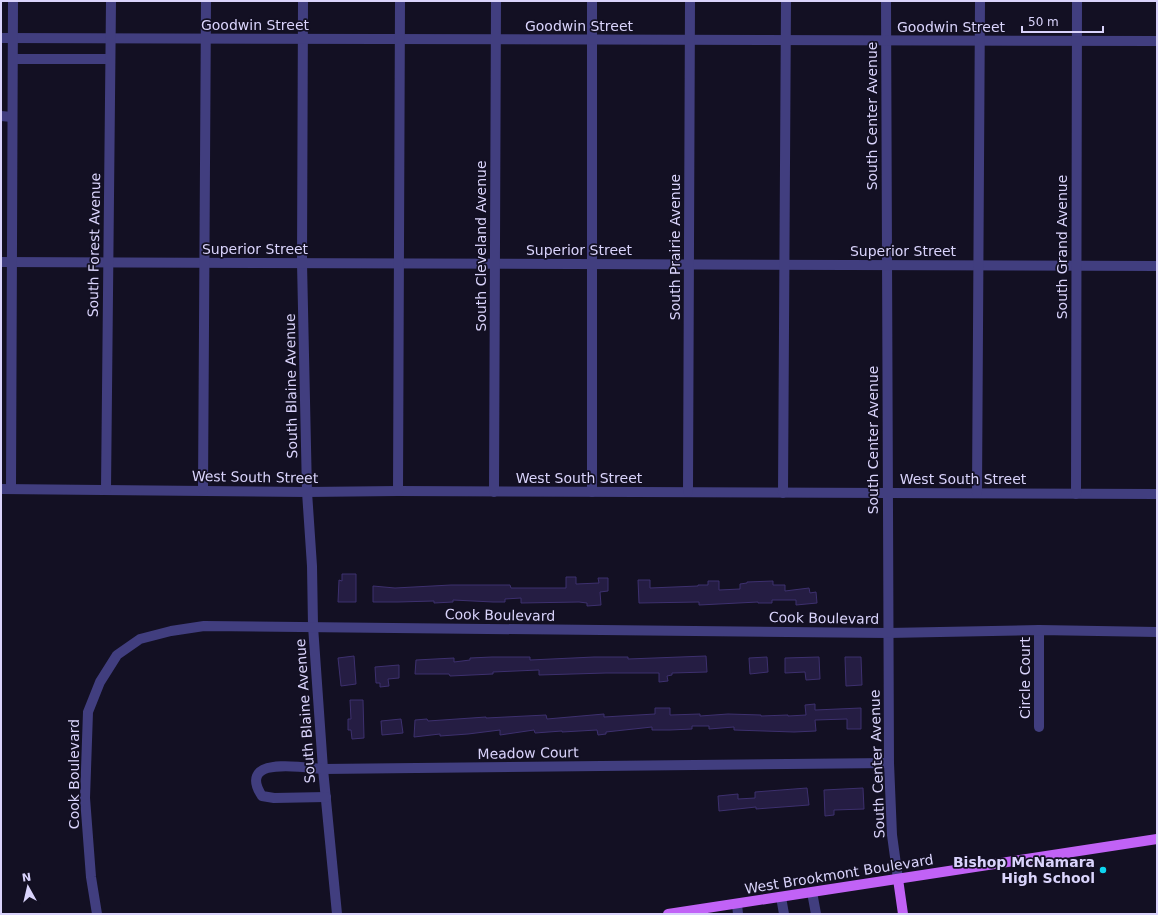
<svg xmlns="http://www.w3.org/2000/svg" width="1158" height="915" font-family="'DejaVu Sans',sans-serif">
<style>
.building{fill:#251d43;stroke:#3d306e}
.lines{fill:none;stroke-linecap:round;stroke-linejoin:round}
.minor{stroke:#413e7f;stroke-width:10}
.major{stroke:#c162f6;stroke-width:10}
.poi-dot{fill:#0ed5ef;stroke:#131023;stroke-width:1.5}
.labels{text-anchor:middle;stroke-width:3.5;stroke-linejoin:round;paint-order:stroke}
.street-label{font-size:14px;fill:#dad4fc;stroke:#131023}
.poi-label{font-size:14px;font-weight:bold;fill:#dad4fc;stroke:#131023;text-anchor:end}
</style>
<rect width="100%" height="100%" fill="#131023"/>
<g class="building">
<polygon points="342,574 356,574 356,602 338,602 339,580 342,581"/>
<polygon points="566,577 576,577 576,584 599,583 598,578 608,578 608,591 600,592 601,605 587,606 587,603 579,602 521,603 521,598 505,599 505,602 493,602 453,600 453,602 434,603 434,601 398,602 373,602 373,586 395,588 451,585 510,585 511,588 566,588"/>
<polygon points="638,580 650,580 650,588 698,586 698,585 708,585 708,581 719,581 719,590 740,589 740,584 747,583 747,582 773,581 773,585 785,585 785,591 809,588 810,593 816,592 817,603 796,605 796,600 772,600 772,603 758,603 758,602 699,605 699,602 639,603"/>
<polygon points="354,656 356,684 341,686 338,658"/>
<polygon points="706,656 707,672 672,673 672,675 667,676 668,681 659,682 659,673 606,673 539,675 539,670 493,672 493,674 450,676 449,674 415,674 416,660 454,658 454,662 470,660 470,658 492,657 530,657 530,660 594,657 628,657 628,659"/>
<polygon points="767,657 768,672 750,674 749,658"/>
<polygon points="819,657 820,679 806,680 805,672 785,673 785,658"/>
<polygon points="845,657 861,657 862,685 846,686"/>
<polygon points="399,665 399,678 388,679 389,686 380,687 380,683 376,683 375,667"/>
<polygon points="350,700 363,700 364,738 352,739 351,730 348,730 348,719 351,719"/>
<polygon points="815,704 815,710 861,708 861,729 847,729 847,719 815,720 816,731 794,732 734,730 734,727 709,729 709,726 692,726 692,729 670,730 652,730 652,727 606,732 606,734 598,735 597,730 562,732 562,731 535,733 534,730 500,735 500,730 468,734 440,736 440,734 414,737 415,720 427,719 428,721 486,717 486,718 546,715 547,719 604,714 604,717 655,714 655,708 670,708 670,715 700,714 700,716 728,714 761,715 761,716 788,715 788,716 806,715 805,705"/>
<polygon points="401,719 403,733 382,735 381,721"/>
<polygon points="807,788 809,805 756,809 756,807 719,811 718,796 738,794 738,799 755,798 755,792"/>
<polygon points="863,788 864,809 834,810 834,815 825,816 824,790"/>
</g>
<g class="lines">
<g class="minor">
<polyline points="303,1 302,263 307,492 312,566 313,626 323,769 337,914"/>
<polyline points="592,1 592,492"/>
<polyline points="886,1 889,763 892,835 898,879"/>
<polyline points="1,38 1157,41"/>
<polyline points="13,59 110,59"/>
<polyline points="1,116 12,117"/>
<polyline points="1,262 1157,266"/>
<polyline points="1,489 307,492 398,491 1157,494"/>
<polyline points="11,489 13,1"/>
<polyline points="106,490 111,1"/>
<polyline points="203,490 206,1"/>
<polyline points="398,491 400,1"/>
<polyline points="494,492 496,1"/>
<polyline points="688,492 690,1"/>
<polyline points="783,493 786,1"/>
<polyline points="977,493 980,1"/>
<polyline points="1076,494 1077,1"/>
<polyline points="1039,727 1039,630"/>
<path d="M326 797 274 798 262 796C258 790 254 783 257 776 263 760 309 768 323 769L889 763"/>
<polyline points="812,892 816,914"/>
<polyline points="781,897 784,914"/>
<polyline points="737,904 738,914"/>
<polyline points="97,914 91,877 85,798 88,712 100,682 117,655 140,639 171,631 204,626 888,633 1039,630 1157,632"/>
</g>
<g class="major">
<polyline points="898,879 903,914"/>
<polyline points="668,914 1157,839"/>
</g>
</g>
<circle class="poi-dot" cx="1103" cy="870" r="4"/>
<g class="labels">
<g class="street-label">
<text x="255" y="30">Goodwin Street</text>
<text x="579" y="31">Goodwin Street</text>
<text x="951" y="32">Goodwin Street</text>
<text transform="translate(872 116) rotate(-90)" y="5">South Center Avenue</text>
<text transform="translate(94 245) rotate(-89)" y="5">South Forest Avenue</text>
<text transform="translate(481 246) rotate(-90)" y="5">South Cleveland Avenue</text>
<text transform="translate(675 247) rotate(-90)" y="5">South Prairie Avenue</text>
<text transform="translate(1062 247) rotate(-90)" y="5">South Grand Avenue</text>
<text x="255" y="254">Superior Street</text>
<text x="579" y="255">Superior Street</text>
<text x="903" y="256">Superior Street</text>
<text transform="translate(291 386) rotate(-91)" y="5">South Blaine Avenue</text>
<text transform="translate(873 440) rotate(-90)" y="5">South Center Avenue</text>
<text transform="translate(255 477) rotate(1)" y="5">West South Street</text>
<text x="579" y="483">West South Street</text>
<text x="963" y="484">West South Street</text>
<text transform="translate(500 615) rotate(1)" y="5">Cook Boulevard</text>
<text transform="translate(824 618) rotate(1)" y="5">Cook Boulevard</text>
<text transform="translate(1025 678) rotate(-90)" y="5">Circle Court</text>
<text transform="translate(305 711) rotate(-94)" y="5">South Blaine Avenue</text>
<text transform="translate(528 753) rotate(-1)" y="5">Meadow Court</text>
<text transform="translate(877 764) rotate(-92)" y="5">South Center Avenue</text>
<text transform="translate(74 774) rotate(-90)" y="5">Cook Boulevard</text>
<text transform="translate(839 874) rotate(-9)" y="5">West Brookmont Boulevard</text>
</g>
<g class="poi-label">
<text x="1095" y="867">Bishop McNamara<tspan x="1095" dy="16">High School</tspan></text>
</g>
</g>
<rect width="1158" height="915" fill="none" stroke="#dad4fc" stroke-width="4"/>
<g transform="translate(28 887) rotate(352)" stroke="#131023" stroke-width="3" paint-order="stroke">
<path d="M0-3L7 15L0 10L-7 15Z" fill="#dad4fc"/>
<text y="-6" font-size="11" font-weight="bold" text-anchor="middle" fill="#dad4fc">N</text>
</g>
<path d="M1022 26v6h81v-6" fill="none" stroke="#dad4fc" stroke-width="2"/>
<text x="1028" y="26" font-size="12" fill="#dad4fc" stroke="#131023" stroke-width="3" paint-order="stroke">50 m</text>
</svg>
